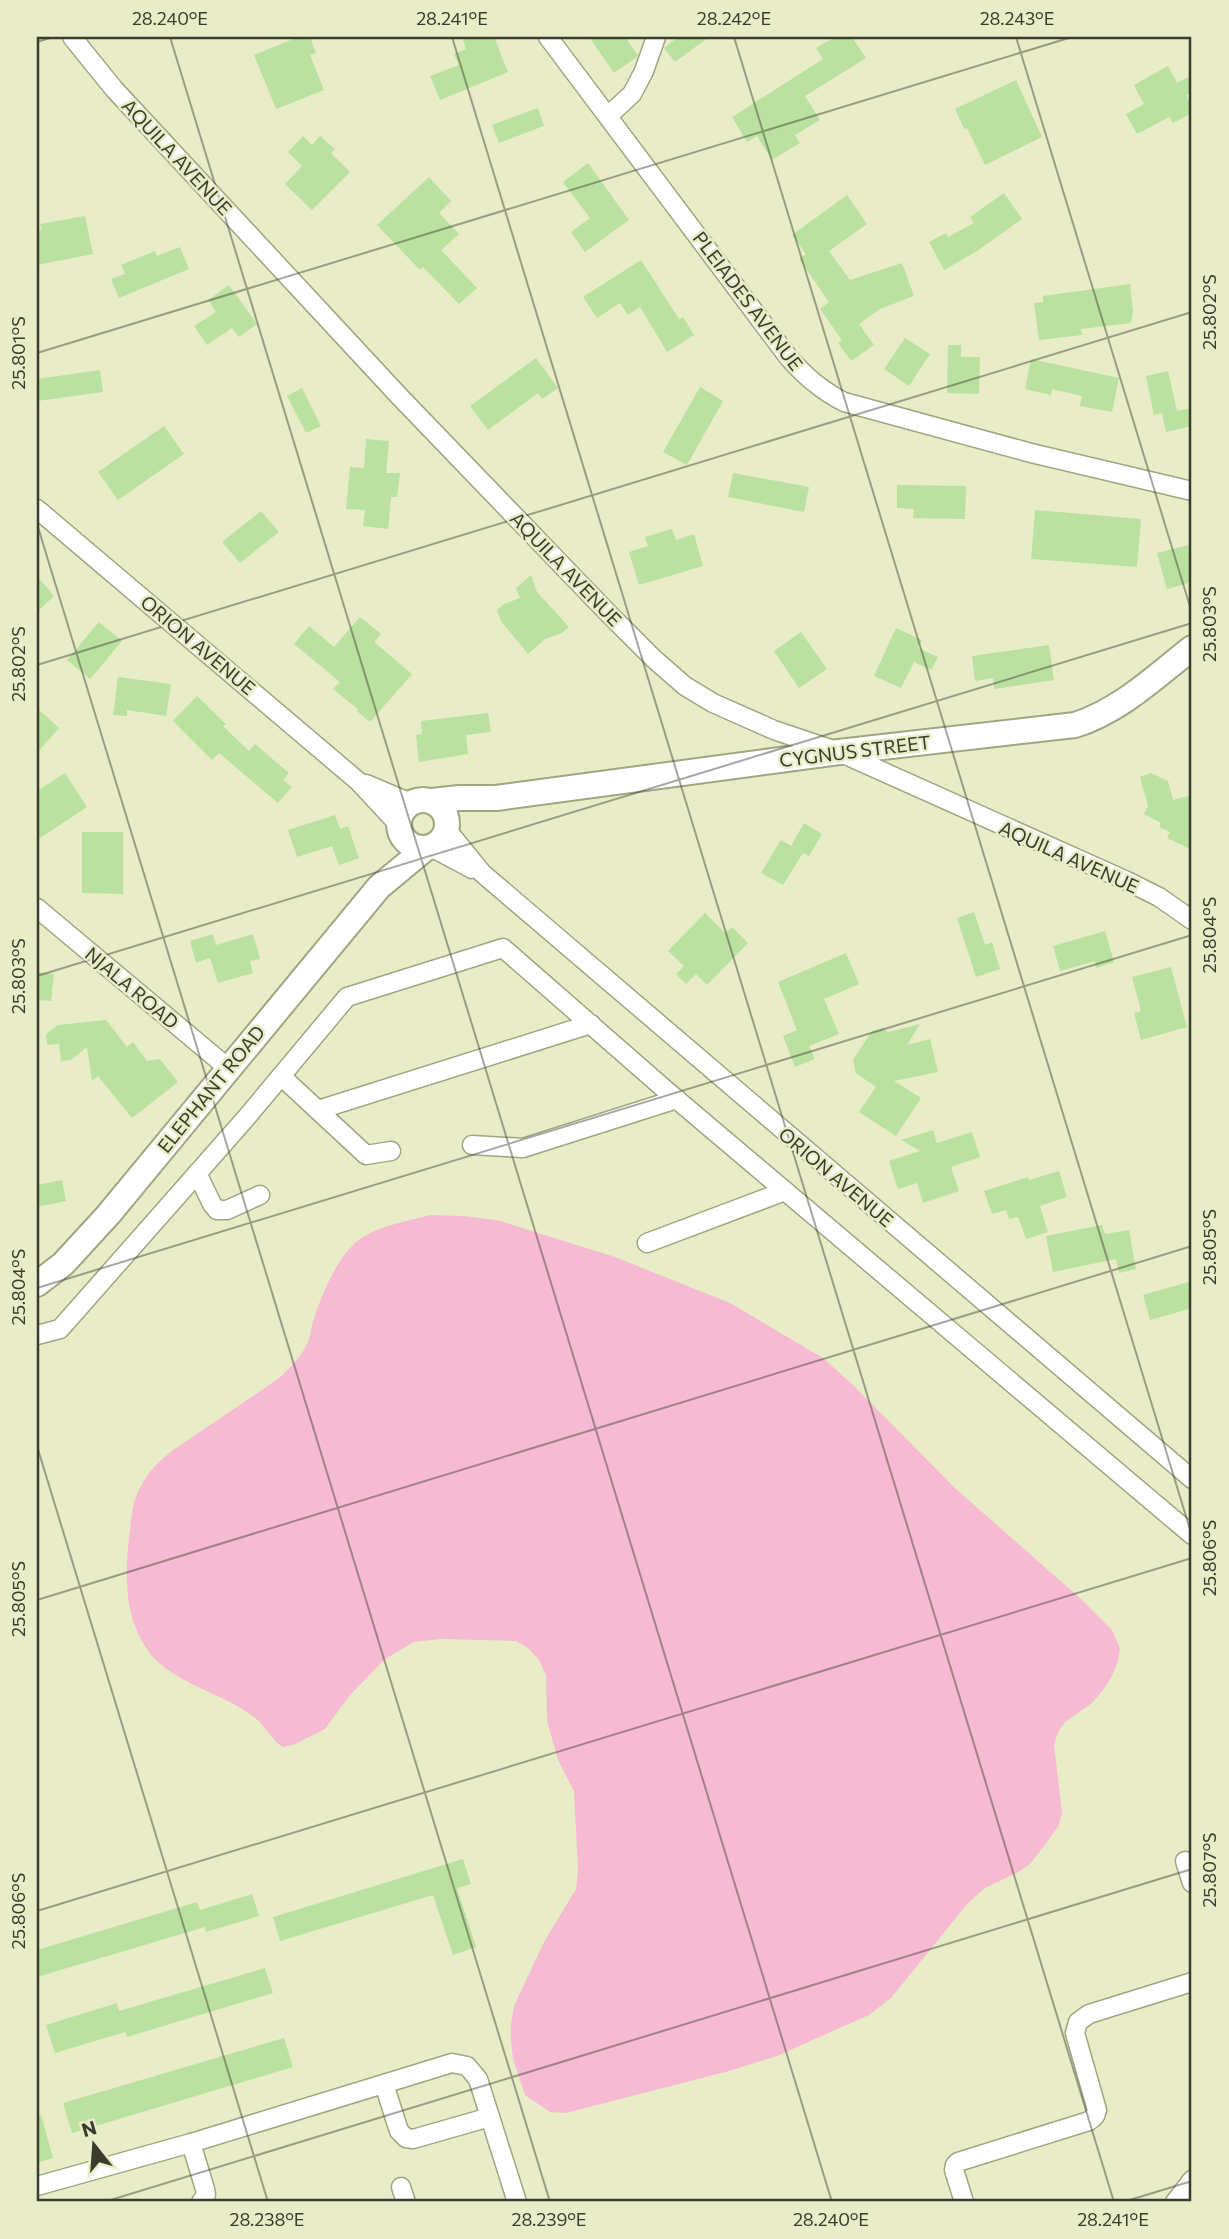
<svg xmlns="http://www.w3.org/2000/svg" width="1229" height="2239" font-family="Commissioner,sans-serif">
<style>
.water{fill:#f7bad3}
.building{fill:#bae19f}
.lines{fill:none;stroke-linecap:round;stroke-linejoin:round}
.street-casing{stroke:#a1a582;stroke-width:21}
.secondary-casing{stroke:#a1a582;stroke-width:28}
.street{stroke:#fff;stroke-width:18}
.secondary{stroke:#fff;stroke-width:24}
.ticks{fill:none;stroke:#3a3c2d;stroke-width:2;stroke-opacity:0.45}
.labels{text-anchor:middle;stroke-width:5;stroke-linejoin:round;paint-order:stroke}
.street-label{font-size:19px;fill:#3a3c2d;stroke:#e8edc7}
.neatline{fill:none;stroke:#3a3c2d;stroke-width:2.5}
.ticks-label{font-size:18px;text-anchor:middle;fill:#3a3c2d}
</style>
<rect width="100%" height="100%" fill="#e8edc7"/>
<path class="water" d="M430 1215 463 1216 497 1220 615 1257 730 1303 823 1358 853 1385 956 1489 1081 1599 1112 1630 1120 1648 1118 1661 1112 1676 1103 1690 1092 1703 1065 1722 1058 1732 1054 1745 1062 1812 1059 1825 1050 1838 1030 1864 1020 1871 985 1888 968 1903 891 1998 869 2015 777 2056 729 2071 566 2113 550 2112 525 2095 513 2059 511 2041V2025L514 2006 544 1942 576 1889 578 1869 574 1791 558 1760 547 1721 546 1675 539 1660 528 1648 516 1641 440 1639 414 1642 385 1659 350 1695 325 1729 293 1745 283 1747C271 1740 265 1725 254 1717 225 1694 170 1682 149 1652 124 1617 125 1578 129 1538 131 1520 132 1502 141 1486 148 1471 161 1460 173 1450L278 1379C289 1369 299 1359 306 1346 310 1340 310 1332 312 1325 320 1298 338 1252 363 1237 383 1225 408 1221 430 1215Z"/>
<g class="building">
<polygon points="298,37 310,37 316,53 310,55 324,90 276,109 254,55"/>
<polygon points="462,37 494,37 508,72 440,100 430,76 459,65 454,54 466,49"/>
<polygon points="589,37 625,37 638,55 637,57 614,73"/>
<polygon points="678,37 709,37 675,62 664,48"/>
<polygon points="835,37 852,37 866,58 805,96 820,120 795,135 800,143 772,160 757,136 747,142 732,117 823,59 816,48"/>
<polygon points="1168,66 1177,83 1192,75 1192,92 1186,95 1192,107 1192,113 1173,123 1169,117 1137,134 1126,114 1144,104 1134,85"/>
<polygon points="1016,80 1042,137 985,165 967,128 964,129 955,109"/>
<polygon points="538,108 544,126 499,143 492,125"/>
<polygon points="303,136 312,145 320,136 335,149 331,153 350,172 312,210 285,184 302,166 288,152"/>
<polygon points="588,163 629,220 585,252 571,232 590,218 563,182"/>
<polygon points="429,177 451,201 439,213 459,234 441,250 477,288 459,304 423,267 420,270 377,225"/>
<polygon points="1004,193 1022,219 977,251 944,270 929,242 946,233 948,237 974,223 970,217"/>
<polygon points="847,195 867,224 829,251 850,280 902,263 914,296 880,309 859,324 874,345 851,361 838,343 842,340 820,309 829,302 799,259 806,254 792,235"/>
<polygon points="85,216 93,254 37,265 37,231 42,230 40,224"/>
<polygon points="180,247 189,269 119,298 111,279 125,274 121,265 155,251 157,256"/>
<polygon points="641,260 679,319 683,317 694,335 667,352 640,307 628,315 620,303 597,318 583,297"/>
<polygon points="1130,284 1133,312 1131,323 1081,329 1082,335 1039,340 1034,303 1043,302 1043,296"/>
<polygon points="229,285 257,324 239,337 232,328 207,345 194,326 216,312 208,300"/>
<polygon points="905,338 930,354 909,386 884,369"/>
<polygon points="948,345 961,345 961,357 980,357 979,394 947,393"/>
<polygon points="536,358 558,388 542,399 538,393 488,430 470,406"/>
<polygon points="1031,359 1119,378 1112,412 1080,406 1082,396 1052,389 1051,395 1025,389"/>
<polygon points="100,370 103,392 37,401 37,379"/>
<polygon points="1168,371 1177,411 1192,408 1192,426 1166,432 1162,413 1154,415 1146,376"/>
<polygon points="700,387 723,401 687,465 663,452"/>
<polygon points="302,388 321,426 306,433 287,396"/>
<polygon points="164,426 184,454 118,500 98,472"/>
<polygon points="366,439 389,441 386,473 400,473 397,497 391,497 388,529 363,526 365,510 346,509 350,467 364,468"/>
<polygon points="733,473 809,487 804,512 728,497"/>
<polygon points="897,485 966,486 965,519 913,518 914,509 897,508"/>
<polygon points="1035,510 1141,519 1137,567 1031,559"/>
<polygon points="261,511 279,532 240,563 222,542"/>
<polygon points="672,529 676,540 694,534 703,566 639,585 629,552 648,546 645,537"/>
<polygon points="1192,544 1192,582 1167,589 1157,553"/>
<polygon points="531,575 537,592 569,627 562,633 545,639 528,654 501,621 497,610 504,604 520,598 516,588"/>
<polygon points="37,576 54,596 37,612"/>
<polygon points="360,617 381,634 374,642 412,674 370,722 357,711 359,710 333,689 340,682 294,644 309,626 334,647"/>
<polygon points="99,622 122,641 90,679 67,660"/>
<polygon points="896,628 922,640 918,648 938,657 931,670 914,662 901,688 874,676"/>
<polygon points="801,632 827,669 799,688 774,651"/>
<polygon points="1049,645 1054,680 994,689 993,678 975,681 972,656"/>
<polygon points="118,677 171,684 166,716 127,710 127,716 113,715"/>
<polygon points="197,696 226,724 223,726 249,751 255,744 289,773 283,780 292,787 278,803 219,753 212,760 173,721"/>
<polygon points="37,708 59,728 37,753"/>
<polygon points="488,713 491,732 466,735 468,754 419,762 416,735 422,734 421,721"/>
<polygon points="65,773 87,807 37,840 37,791"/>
<polygon points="1151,773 1168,781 1173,800 1192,795 1192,850 1167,838 1170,832 1159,827 1161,823 1144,814 1148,806 1140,777"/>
<polygon points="335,815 340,829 348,826 359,858 339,865 332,846 297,857 288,830"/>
<polygon points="804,823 822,834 809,856 803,853 783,885 761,873 781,840 791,846"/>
<polygon points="82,832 123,832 123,894 82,893"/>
<polygon points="974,912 985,945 992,942 1000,969 976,977 957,918"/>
<polygon points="705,913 725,933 732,927 748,943 707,985 696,974 686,984 676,974 684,966 668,951"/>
<polygon points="1105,931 1114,962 1096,968 1095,961 1060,971 1053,946"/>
<polygon points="213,934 216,945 253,934 260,959 250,961 253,973 218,983 210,958 196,963 190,941"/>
<polygon points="846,953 859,984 824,999 839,1034 809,1046 815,1059 795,1067 783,1036 797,1030 778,982"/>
<polygon points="1171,967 1187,1027 1141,1040 1134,1013 1141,1011 1132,977"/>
<polygon points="37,972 54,974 51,1001 37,1000"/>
<polygon points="106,1020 127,1047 133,1042 147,1061 160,1059 178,1082 132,1118 98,1076 92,1081 87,1047 71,1060 61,1061 59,1044 47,1045 46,1034 58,1025"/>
<polygon points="920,1024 907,1045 930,1039 938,1072 894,1081 921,1098 896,1136 859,1112 876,1087 856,1073 853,1060 872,1031 883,1028 888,1032"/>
<polygon points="933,1130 937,1143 972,1132 980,1157 951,1167 959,1191 923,1203 917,1183 898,1189 889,1161 920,1151 901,1140"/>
<polygon points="1059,1171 1067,1197 1040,1206 1048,1232 1026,1239 1018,1217 1009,1219 1006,1210 992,1214 984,1191 1028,1177 1029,1180"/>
<polygon points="62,1180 66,1201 37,1207 37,1185"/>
<polygon points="1102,1225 1105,1234 1129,1230 1136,1269 1119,1273 1116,1259 1053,1272 1046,1236"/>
<polygon points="1192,1281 1192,1308 1150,1320 1143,1295"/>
<polygon points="463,1859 471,1884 457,1888 476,1947 453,1955 433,1895 280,1941 273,1917"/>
<polygon points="252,1894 259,1916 206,1932 205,1927 37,1977 37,1950 197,1902 200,1910"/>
<polygon points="265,1968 273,1993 127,2037 125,2032 55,2053 46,2025 117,2003 119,2011"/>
<polygon points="284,2038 293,2067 72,2133 63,2103"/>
<polygon points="41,2115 53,2158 37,2163 37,2116"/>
</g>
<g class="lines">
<g class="street-casing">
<g id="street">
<polyline points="72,37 114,89 400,397 607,612 654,659 685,686 713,703 774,730 839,752 1127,881 1159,897 1192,920"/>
<path d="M548 37 789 358C806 377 821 390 844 402L1031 453 1192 491"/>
<polyline points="608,116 632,94 644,71 656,37"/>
<polyline points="37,509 359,782 399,825"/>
<polyline points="366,784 411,803"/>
<polyline points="447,830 482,873 1192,1479"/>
<polyline points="431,847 472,869"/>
<polyline points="37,908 228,1068"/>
<polyline points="281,1076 366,1155 391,1151"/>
<polyline points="318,1110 591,1024"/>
<polyline points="472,1145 523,1148 677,1099"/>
<polyline points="197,1173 212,1204 217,1210 227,1210 260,1195"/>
<polyline points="647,1243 785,1191"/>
<polyline points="37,1335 60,1329 246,1118 347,997 503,948 668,1092 1192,1535"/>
<polyline points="1185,1861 1192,1883"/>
<polyline points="384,2084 399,2131 406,2138 413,2139 490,2117"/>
<polyline points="191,2143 205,2189 206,2195 201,2202"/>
<polyline points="37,2186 191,2143 452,2063 467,2066 478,2079 517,2202"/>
<polyline points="401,2187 406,2202"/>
<polyline points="964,2202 954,2170 955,2165 958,2162 1089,2121 1095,2116 1097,2110 1075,2033 1078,2022 1089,2014 1192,1982"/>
<polyline points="1175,2202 1192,2180"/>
</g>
</g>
<g class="secondary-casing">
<g id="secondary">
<circle cx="423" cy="824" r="24"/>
<path d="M432 801 459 798H496L839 752 1075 725C1120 711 1156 676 1192 648"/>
<polyline points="37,1284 63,1264 108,1215 379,887 426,848"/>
</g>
</g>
<use href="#street" class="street"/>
<use href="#secondary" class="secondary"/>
</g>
<path class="ticks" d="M170 37 832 2202M452 37 1114 2202M734 37 1192 1536M1016 37 1192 613M37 42 53 37M37 353 1072 37M37 524 550 2202M37 665 1192 312M37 976 1192 623M37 1288 1192 935M37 1446 268 2202M37 1600 1192 1246M37 1911 1192 1558M104 2202 1192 1869M1123 2202 1192 2181"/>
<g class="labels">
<g class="street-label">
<text transform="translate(177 157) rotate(47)" y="7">AQUILA AVENUE</text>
<text transform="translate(748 301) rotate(53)" y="7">PLEIADES AVENUE</text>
<text transform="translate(566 569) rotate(46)" y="7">AQUILA AVENUE</text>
<text transform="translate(198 645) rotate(40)" y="7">ORION AVENUE</text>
<text transform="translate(855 751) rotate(-7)" y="7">CYGNUS STREET</text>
<text transform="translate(1069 857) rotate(24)" y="7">AQUILA AVENUE</text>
<text transform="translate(132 988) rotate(40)" y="7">NJALA ROAD</text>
<text transform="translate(211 1089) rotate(-51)" y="7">ELEPHANT ROAD</text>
<text transform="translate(836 1177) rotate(40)" y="7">ORION AVENUE</text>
</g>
</g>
<rect width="1229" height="2239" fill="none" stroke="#e8edc7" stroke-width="77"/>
<g transform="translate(94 2145) rotate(343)" stroke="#e8edc7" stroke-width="5" paint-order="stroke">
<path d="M0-5L12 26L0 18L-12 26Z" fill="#3a3c2d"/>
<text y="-10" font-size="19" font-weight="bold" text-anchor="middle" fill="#3a3c2d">N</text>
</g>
<rect x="38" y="38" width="1152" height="2162" class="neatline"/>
<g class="ticks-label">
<text x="170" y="25">28.240°E</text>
<text x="452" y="25">28.241°E</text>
<text x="734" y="25">28.242°E</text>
<text x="1017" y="25">28.243°E</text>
<text transform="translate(1210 312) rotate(-90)" y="6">25.802°S</text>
<text transform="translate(19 353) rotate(-90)" y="6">25.801°S</text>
<text transform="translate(1210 624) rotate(-90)" y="6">25.803°S</text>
<text transform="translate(19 664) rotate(-90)" y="6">25.802°S</text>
<text transform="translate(1210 935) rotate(-90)" y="6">25.804°S</text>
<text transform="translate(19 976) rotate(-90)" y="6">25.803°S</text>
<text transform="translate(1210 1247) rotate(-90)" y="6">25.805°S</text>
<text transform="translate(19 1287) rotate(-90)" y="6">25.804°S</text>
<text transform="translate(1210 1558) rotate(-90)" y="6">25.806°S</text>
<text transform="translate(19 1599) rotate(-90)" y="6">25.805°S</text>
<text transform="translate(1210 1870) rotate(-90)" y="6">25.807°S</text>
<text transform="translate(19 1911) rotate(-90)" y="6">25.806°S</text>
<text x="267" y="2226">28.238°E</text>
<text x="549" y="2226">28.239°E</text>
<text x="831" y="2226">28.240°E</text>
<text x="1113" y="2226">28.241°E</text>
</g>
</svg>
